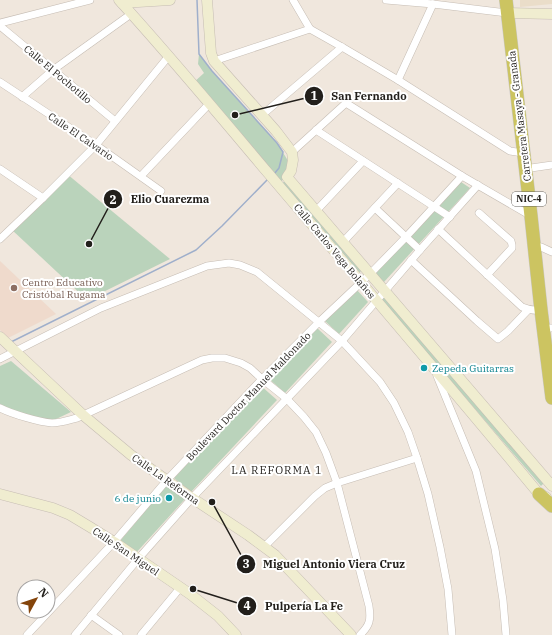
<svg xmlns="http://www.w3.org/2000/svg" width="552" height="635" font-family="'IBM Plex Serif',serif">
<style>
.industrial{fill:#eaddc9}
.education{fill:#efdacc}
.green{fill:#bad3bb}
.lines{fill:none;stroke-linecap:round;stroke-linejoin:round}
.stream{stroke:#9fafcb;stroke-width:1.5}
.street-casing{stroke:#c6bdb4;stroke-width:8}
.secondary-casing{stroke:#c6bdb4;stroke-width:11}
.highway-casing{stroke:#cac9c8;stroke-width:14}
.street{stroke:#fff;stroke-width:7}
.secondary{stroke:#f0edd0;stroke-width:10}
.highway{stroke:#ccc461;stroke-width:13}
.education-dot{fill:#8d6e63;stroke:#fff;stroke-width:1.5}
.culture-dot{fill:#0f9aa8;stroke:#fff;stroke-width:1.5}
.labels{text-anchor:middle;stroke-width:4;stroke-linejoin:round;paint-order:stroke}
.shield{fill:#fff;stroke:#64625f;stroke-width:1}
.shield-label{font-size:9px;font-weight:bold;fill:#221f1b}
.street-label{font-size:10px;fill:#221f1b;stroke:#fff}
.education-label{font-size:10px;fill:#785e54;stroke:#fff;text-anchor:start}
.culture-label{font-size:10px;fill:#0d838f;stroke:#fff;text-anchor:start}
.neighbourhood-label{font-size:11px;letter-spacing:1px;fill:#221f1b;stroke:#fff}
.leader{fill:none;stroke:#221f1b;stroke-width:1.5}
.callout-dot{fill:#221f1b;stroke:#fff;stroke-width:1.5}
.mark-label{font-size:12px;text-anchor:middle;font-weight:bold;fill:#fff}
.callout-label{font-size:11px;text-anchor:middle;font-weight:bold;fill:#221f1b;stroke:#fff;stroke-width:4;stroke-linejoin:round;paint-order:stroke}
</style>
<rect width="100%" height="100%" fill="#f0e7dd"/>
<polygon class="industrial" points="520,0 552,0 552,4 520,7"/>
<polygon class="education" points="0,261 56,314 8,338 0,330"/>
<g class="green">
<polygon points="199,54 212,71 277,143 290,164 287,177 277,184 192,84 204,73 198,64"/>
<polygon points="67,174 170,259 87,300 11,229"/>
<polygon points="285,181 362,270 357,275 280,185"/>
<polygon points="461,182 470,188 384,282 375,273"/>
<polygon points="356,289 368,302 339,334 325,321"/>
<polygon points="385,295 544,483 541,486 381,299"/>
<polygon points="317,328 332,342 285,393 268,378"/>
<polygon points="11,361 71,412 54,420 32,417 0,406 0,366"/>
<polygon points="260,385 277,400 191,492 174,478"/>
<polygon points="167,485 185,499 135,554 120,541"/>
</g>
<g class="lines">
<g class="stream">
<polyline points="197,0 199,54 212,71 277,143 283,152 279,168 274,174"/>
<polyline points="11,342 196,250 222,226 268,179"/>
</g>
<g class="street-casing">
<g id="street">
<polyline points="293,0 310,29 342,47 398,80 510,151 523,153"/>
<polyline points="386,0 433,4 507,13"/>
<polyline points="0,23 90,0"/>
<polyline points="0,26 115,121"/>
<polyline points="214,61 310,29"/>
<polyline points="398,80 433,4"/>
<polyline points="0,82 96,145 161,191"/>
<polyline points="22,97 53,70 131,14"/>
<polyline points="262,115 342,47"/>
<polyline points="316,130 450,217"/>
<polyline points="292,152 346,103 462,176 531,216"/>
<polyline points="531,168 552,165"/>
<polyline points="0,169 43,198"/>
<polyline points="141,176 209,104"/>
<polyline points="375,208 420,250"/>
<polyline points="316,211 363,161"/>
<polyline points="479,213 511,241 512,245 512,248 487,275"/>
<path d="M438 229 522 307C529 310 534 311 541 310"/>
<polyline points="0,239 43,198 96,145 168,57"/>
<polyline points="343,242 398,183"/>
<polyline points="541,247 552,252"/>
<polyline points="411,260 477,321 498,339 508,331 528,310"/>
<polyline points="550,328 552,328"/>
<polyline points="0,359 101,308 207,266 229,263 240,265 257,272 342,341 380,382 394,403 408,432 417,458 428,494 440,547 448,589 452,635"/>
<polyline points="437,376 476,471 495,549 503,600 506,635"/>
<path d="M0 408C12 414 39 422 52 423 60 423 69 420 77 418L202 360 212 358H225L241 363 250 368 262 379 287 399 304 417 316 432 326 453 337 483 369 606C371 620 370 625 360 635"/>
<polyline points="264,547 315,496 325,488 337,483 417,458"/>
<polyline points="91,615 119,635"/>
<polyline points="27,635 114,542 167,480 262,379 319,322 370,274 406,237 462,176"/>
<polyline points="75,635 138,559 192,498 342,341 420,250 478,185"/>
<polyline points="141,635 180,588"/>
</g>
</g>
<g class="secondary-casing">
<g id="secondary">
<path d="M119 0C170 56 219 115 268 173 359 280 450 386 539 494L546 497"/>
<polyline points="207,0 211,53 214,61 276,131 292,152 293,160 291,171 287,177 552,486"/>
<polyline points="122,3 170,0"/>
<polyline points="507,13 552,14"/>
<polyline points="0,337 83,415 131,455 192,498 248,535 275,555 351,635"/>
<polyline points="0,494 53,508 70,515 90,527 114,542 190,594 218,616 236,635"/>
</g>
</g>
<g class="highway-casing">
<g id="highway">
<polyline points="506,0 531,216 541,310 552,398"/>
<polyline points="539,494 552,506"/>
</g>
</g>
<use href="#street" class="street"/>
<use href="#secondary" class="secondary"/>
<use href="#highway" class="highway"/>
</g>
<circle class="education-dot" cx="14" cy="288" r="4"/>
<g class="culture-dot">
<circle cx="424" cy="368" r="4"/>
<circle cx="169" cy="498" r="4"/>
</g>
<g class="labels">
<rect class="shield" x="512" y="192" width="34" height="14" rx="3"/>
<g class="shield-label">
<text x="529" y="202">NIC-4</text>
</g>
<g class="street-label">
<text transform="translate(58 74) rotate(40)" y="4">Calle El Pochotillo</text>
<text transform="translate(519 116) rotate(-97)" y="4">Carretera Masaya - Granada</text>
<text transform="translate(81 136) rotate(34)" y="4">Calle El Calvario</text>
<text transform="translate(335 251) rotate(50)" y="4">Calle Carlos Vega Bolaños</text>
<text transform="translate(248 396) rotate(-46)" y="4">Boulevard Doctor Manuel Maldonado</text>
<text transform="translate(166 479) rotate(35)" y="4">Calle La Reforma</text>
<text transform="translate(126 551) rotate(34)" y="4">Calle San Miguel</text>
</g>
<g class="education-label">
<text x="22" y="286">Centro Educativo<tspan x="22" dy="12">Cristóbal Rugama</tspan></text>
</g>
<g class="culture-label">
<text x="432" y="372">Zepeda Guitarras</text>
<text x="161" y="502" text-anchor="end">6 de junio</text>
</g>
<g class="neighbourhood-label">
<text x="277" y="474">LA REFORMA 1</text>
</g>
</g>
<path class="leader" d="M235 115L314 96M89 244L113 199M212 502L246 564M193 589L247 606"/>
<g class="callout-dot">
<circle cx="235" cy="115" r="4"/>
<circle cx="89" cy="244" r="4"/>
<circle cx="212" cy="502" r="4"/>
<circle cx="193" cy="589" r="4"/>
<circle cx="314" cy="96" r="10"/>
<circle cx="113" cy="199" r="10"/>
<circle cx="246" cy="564" r="10"/>
<circle cx="247" cy="606" r="10"/>
</g>
<g class="mark-label">
<text x="314" y="100">1</text>
<text x="113" y="204">2</text>
<text x="246" y="568">3</text>
<text x="247" y="610">4</text>
</g>
<g class="callout-label">
<text x="369" y="100">San Fernando</text>
<text x="170" y="203">Elio Cuarezma</text>
<text x="334" y="568">Miguel Antonio Viera Cruz</text>
<text x="304" y="610">Pulpería La Fe</text>
</g>
<g transform="translate(36 599) rotate(50)"><circle r="19" fill="#ffffff" stroke="#a7a5a4"/>
<path d="M0-3L7 15L0 10L-7 15Z" fill="#84440b"/>
<text y="-6" font-size="11" font-weight="bold" text-anchor="middle" fill="#221f1b">N</text>
</g>
</svg>
